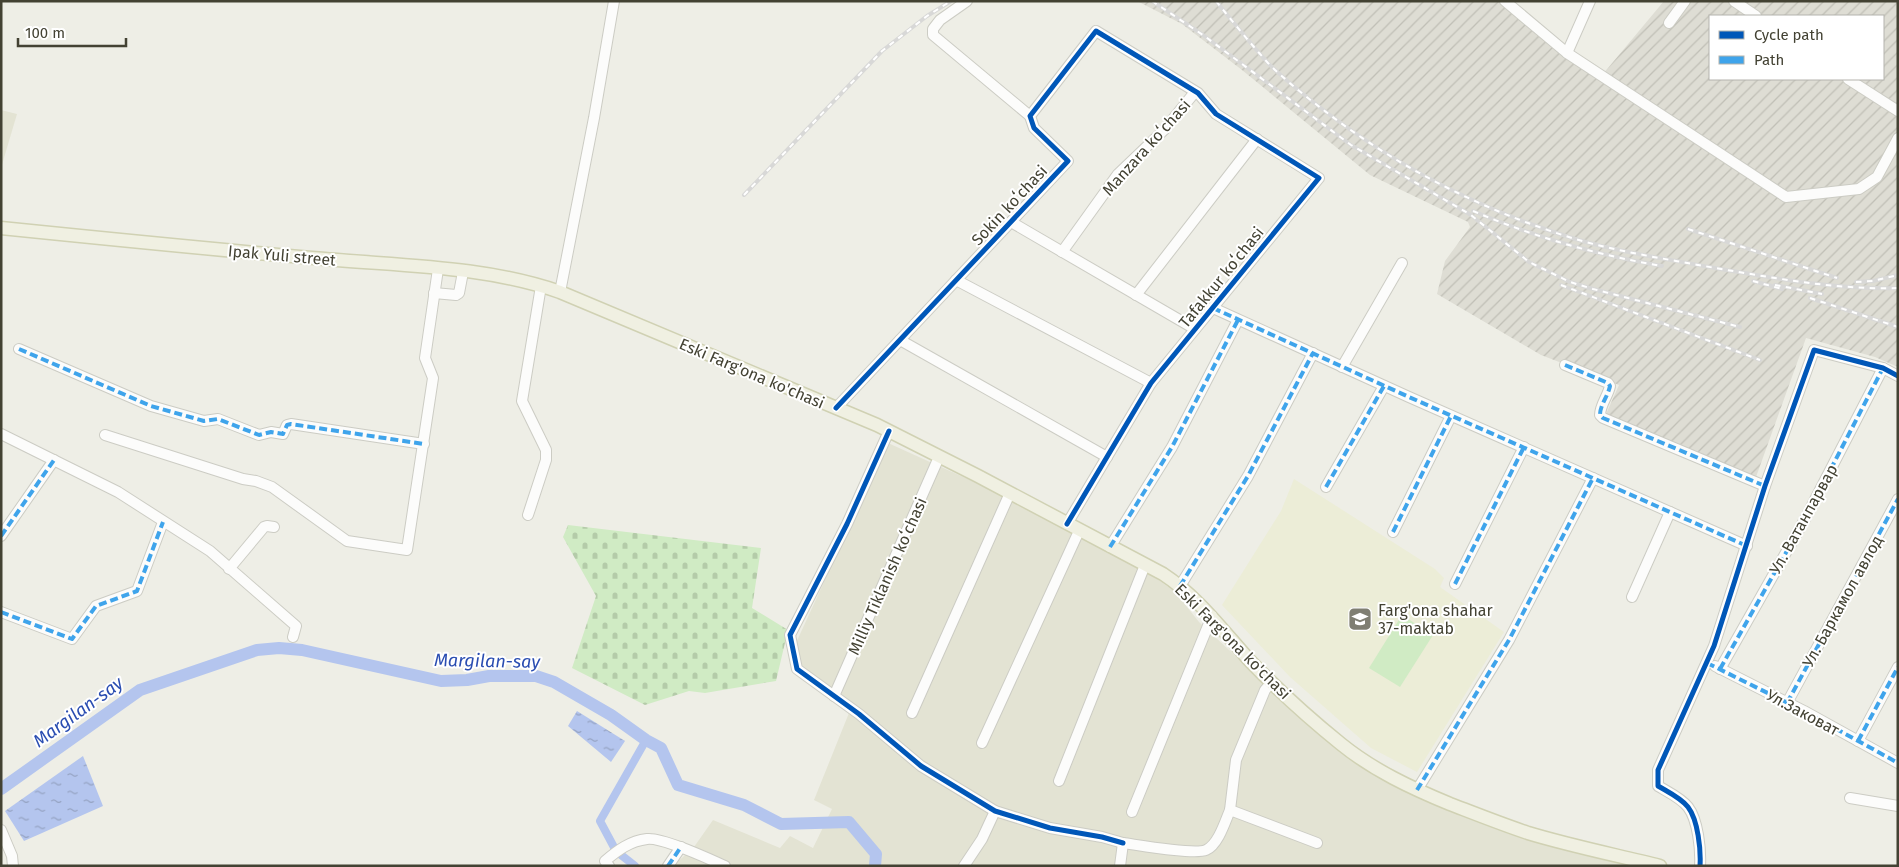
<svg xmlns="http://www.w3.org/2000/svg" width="1899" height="867" font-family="'Fira Sans',sans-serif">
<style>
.residential{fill:#e3e3d3}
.industrial{fill:url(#industrial-furrows);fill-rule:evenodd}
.education{fill:#ecedd7}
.cemetery{fill:url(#cemetery-stones)}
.pitch{fill:#d0ebc4}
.water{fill:url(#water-ripples)}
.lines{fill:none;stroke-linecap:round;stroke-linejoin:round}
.canal{stroke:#b4c5ee;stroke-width:8}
.river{stroke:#b4c5ee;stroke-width:12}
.minor-casing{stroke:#ccccc4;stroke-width:12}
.major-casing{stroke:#d0d1b3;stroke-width:15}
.minor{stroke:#fcfcfb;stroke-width:10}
.major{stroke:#f0f0e2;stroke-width:12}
.rail-casing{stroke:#d8d8d7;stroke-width:4}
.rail{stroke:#fff;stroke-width:2;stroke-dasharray:5.5;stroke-linecap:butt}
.quiet{stroke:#3fa4eb;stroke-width:4;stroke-dasharray:8 4;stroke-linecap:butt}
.cycleway-casing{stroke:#fff;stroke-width:8}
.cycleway{stroke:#0057b8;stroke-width:5}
.labels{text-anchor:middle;stroke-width:4;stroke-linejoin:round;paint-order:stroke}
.street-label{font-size:16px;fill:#434233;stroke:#fff}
.poi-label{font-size:16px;fill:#434233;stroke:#fff;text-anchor:start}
.water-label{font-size:18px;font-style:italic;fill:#2a4db1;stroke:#fff}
</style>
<defs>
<pattern id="industrial-furrows" width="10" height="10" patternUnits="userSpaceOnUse" patternTransform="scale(1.25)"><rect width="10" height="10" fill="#deddd4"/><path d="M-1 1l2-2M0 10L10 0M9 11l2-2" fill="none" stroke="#c0bfb6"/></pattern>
<pattern id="cemetery-stones" width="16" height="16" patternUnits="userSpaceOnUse" patternTransform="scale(1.25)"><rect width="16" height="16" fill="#d0ebc4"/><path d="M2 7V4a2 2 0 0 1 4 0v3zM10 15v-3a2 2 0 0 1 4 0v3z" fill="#b4cba9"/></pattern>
<pattern id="water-ripples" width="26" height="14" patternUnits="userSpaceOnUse" patternTransform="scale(1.25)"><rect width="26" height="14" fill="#b4c5ee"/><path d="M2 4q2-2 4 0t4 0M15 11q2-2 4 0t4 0" fill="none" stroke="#94a2c1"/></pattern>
</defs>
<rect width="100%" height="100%" fill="#eeeee6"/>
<g class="residential">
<polygon points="1,110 17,114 1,168"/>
<polygon points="888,443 1003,495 1087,539 1160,581 1175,592 1199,622 1273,691 1365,769 1379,777 1646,866 673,866 694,847 713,820 780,848 790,836 813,848 832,809 814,800 853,703 810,675 797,663 795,645"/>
</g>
<path class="industrial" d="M1137 1H1498L1598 80 1664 1H1898V367L1875 357 1806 338 1756 477 1606 414 1619 385 1541 355 1437 294 1445 261 1470 227 1468 222 1370 175 1242 70 1182 24ZM1710 16H1883V79H1710Z"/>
<polygon class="education" points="1294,479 1435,569 1444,578 1440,587 1504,632 1417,772 1371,748 1290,677 1222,605 1281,511"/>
<polygon class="cemetery" points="568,525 761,548 752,608 788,630 776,681 705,693 689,691 645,705 572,668 596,596 563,537"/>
<polygon class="pitch" points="1402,615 1433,635 1400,687 1369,668"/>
<g class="water">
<polygon points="577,711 625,741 611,762 568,726"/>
<polygon points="83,756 103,806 24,841 5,811"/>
</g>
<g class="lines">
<polyline class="canal" points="635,866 616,851 600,821 646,740"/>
<polyline class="river" points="1,789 140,690 257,650 279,648 302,650 441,681 467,680 489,676 536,676 554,682 611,715 646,740 661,748 678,785 744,805 781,824 849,822 876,854 875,866"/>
<g class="minor-casing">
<g id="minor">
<polyline points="967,1 940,20 933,29 933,35 1030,116"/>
<polyline points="1505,1 1567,53 1786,197 1859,189 1877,177 1898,138"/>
<polyline points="1734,1 1756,16"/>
<polyline points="1669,23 1685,1"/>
<polyline points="1567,53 1590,1"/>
<polyline points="1848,79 1898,111"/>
<polyline points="1011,222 1195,329"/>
<polyline points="1062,252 1118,174 1164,130 1195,92"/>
<polyline points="956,280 1151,383"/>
<polyline points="560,292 594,118 614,1"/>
<polyline points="434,293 456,295 459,293 463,272"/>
<polyline points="1136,295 1257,139"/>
<polyline points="1213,308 1409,397 1747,546"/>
<polyline points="900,340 1107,457"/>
<polyline points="19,349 151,406 204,421 218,419 259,435 271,432 283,434 287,425 291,424 424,444"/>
<path d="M1565 365 1608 383 1610 386C1608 396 1600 405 1600 415L1603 418 1765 486"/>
<polyline points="1342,367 1402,263"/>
<polyline points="836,408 1068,161 1034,128 1030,116 1096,31 1198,93 1216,114 1319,178 1151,383 1067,524"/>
<polyline points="889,431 847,524 790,635 797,669 859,714 921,766 995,811 1050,828 1102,837 1123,843"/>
<polyline points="1,434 118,492 210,551 296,626 293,637"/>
<polyline points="105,435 243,479 256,481 272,487 347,541 407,550 433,378 425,358 438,269"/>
<polyline points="1326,487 1384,386"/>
<polyline points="528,515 546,460 546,450 522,401 541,286"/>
<polyline points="1393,532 1451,416"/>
<polyline points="1,536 54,460"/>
<polyline points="1110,547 1172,447 1238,320"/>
<polyline points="229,569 264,527 267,526 274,527"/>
<polyline points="1455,584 1524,447"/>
<polyline points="1180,586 1248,476 1313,353"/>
<polyline points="1632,597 1670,512"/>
<polyline points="1,612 72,639 96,606 137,591 163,522"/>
<polyline points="1715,666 1804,711 1898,763"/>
<polyline points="1720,669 1805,519 1883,368"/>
<polyline points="1272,682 1265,690 1236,760 1230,810 1317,843"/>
<polyline points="834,696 939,457"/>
<polyline points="1787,703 1898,499"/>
<polyline points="912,713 1010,493"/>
<polyline points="1858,741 1898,667"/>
<polyline points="982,743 1079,531"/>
<polyline points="1059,781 1145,565"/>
<polyline points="1417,790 1509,640 1593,478"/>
<polyline points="1850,798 1898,806"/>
<polyline points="1132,812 1212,616"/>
<polyline points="1,830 12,856 13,866"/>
<path d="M609 866 605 861C618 850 630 841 647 839 662 837 709 859 725 866"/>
<polyline points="668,866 681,847"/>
<polyline points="964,866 982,839 995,811"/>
<path d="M1120 866 1123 843C1138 845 1194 855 1206 850 1218 845 1225 822 1230 810"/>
<path d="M1700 866C1701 850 1698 820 1688 807 1681 798 1668 792 1658 786V770L1714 646 1765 486 1814 350 1883 368 1898 376"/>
</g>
</g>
<g class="major-casing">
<path id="major" d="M1 228C109 239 217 250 325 259 403 266 485 266 560 292L877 425 978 476 1163 574C1198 597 1223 631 1251 662 1279 691 1310 719 1341 744 1373 770 1411 788 1450 804 1476 814 1501 824 1528 833 1571 846 1616 855 1660 866"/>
</g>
<use href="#minor" class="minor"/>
<use href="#major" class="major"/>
<g class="rail-casing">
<g id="rail">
<polyline points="1152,1 1203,35 1351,145 1471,215 1529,262 1570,282 1593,289 1740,327"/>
<path d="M1216 1C1233 22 1250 43 1268 63 1287 82 1309 99 1330 115 1403 170 1485 211 1572 238 1618 252 1667 259 1715 268 1775 278 1836 290 1898 288"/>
<polyline points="744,195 882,51 927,16 951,1"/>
<path d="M1473 211C1534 237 1597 255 1662 266"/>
<polyline points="1688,229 1837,278"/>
<polyline points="1753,281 1782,289"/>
<polyline points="1856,282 1873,281 1898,275"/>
<polyline points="1561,285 1760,360"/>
<polyline points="1775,285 1822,294"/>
<polyline points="1810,298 1898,327"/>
</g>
</g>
<use href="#rail" class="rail"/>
<g class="quiet">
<polyline points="1213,308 1409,397 1747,546"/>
<polyline points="19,349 151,406 204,421 218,419 259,435 271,432 283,434 287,425 291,424 424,444"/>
<path d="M1565 365 1608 383 1610 386C1608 396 1600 405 1600 415L1603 418 1765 486"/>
<polyline points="1326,487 1384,386"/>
<polyline points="1393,532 1451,416"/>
<polyline points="1,536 54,460"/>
<polyline points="1110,547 1172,447 1238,320"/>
<polyline points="1455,584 1524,447"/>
<polyline points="1180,586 1248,476 1313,353"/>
<polyline points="1,612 72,639 96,606 137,591 163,522"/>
<polyline points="1707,663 1804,711 1898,763"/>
<polyline points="1720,669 1805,519 1883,368"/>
<polyline points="1787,703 1898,499"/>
<polyline points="1858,741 1898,667"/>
<polyline points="1417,790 1509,640 1593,478"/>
<polyline points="668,866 681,847"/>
</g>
<g class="cycleway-casing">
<g id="cycleway">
<polyline points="836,408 1068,161 1034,128 1030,116 1096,31 1198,93 1216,114 1319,178 1151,383 1067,524"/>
<polyline points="889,431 847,524 790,635 797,669 859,714 921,766 995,811 1050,828 1102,837 1123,843"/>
<path d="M1700 866C1701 850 1698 820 1688 807 1681 798 1668 792 1658 786V770L1714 646 1765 486 1814 350 1883 368 1898 376"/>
</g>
</g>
<use href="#cycleway" class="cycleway"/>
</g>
<defs>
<g id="school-square" transform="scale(1.25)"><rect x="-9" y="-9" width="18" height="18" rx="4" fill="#7f7e72" stroke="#fff"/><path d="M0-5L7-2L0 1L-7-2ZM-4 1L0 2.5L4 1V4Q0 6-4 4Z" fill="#fff"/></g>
</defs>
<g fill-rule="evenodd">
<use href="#school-square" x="1360" y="619"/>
</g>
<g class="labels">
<g class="street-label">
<text transform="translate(1146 147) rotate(-48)" y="6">Manzara koʻchasi</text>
<text transform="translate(1009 205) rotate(-47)" y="6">Sokin koʻchasi</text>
<text transform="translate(282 255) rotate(5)" y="6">Ipak Yuli street</text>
<text transform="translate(1221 277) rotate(-51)" y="6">Tafakkur koʻchasi</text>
<text transform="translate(752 373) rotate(23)" y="6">Eski Farg'ona ko'chasi</text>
<text transform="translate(1803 519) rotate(-61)" y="6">Ул. Ватанпарвар</text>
<text transform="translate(887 576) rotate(-66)" y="6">Milliy Tiklanish koʻchasi</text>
<text transform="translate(1842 601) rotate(-61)" y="6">Ул. Баркамол авлод</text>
<text transform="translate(1233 641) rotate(45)" y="6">Eski Farg'ona ko'chasi</text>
<text transform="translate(1803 712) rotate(28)" y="6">Ул.Заковат</text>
</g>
<g class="poi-label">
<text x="1378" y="616">Farg'ona shahar<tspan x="1378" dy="18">37-maktab</tspan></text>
</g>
<g class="water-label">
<text transform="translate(487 661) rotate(1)" y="6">Margilan-say</text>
<text transform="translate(78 712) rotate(-36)" y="6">Margilan-say</text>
</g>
</g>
<rect width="1899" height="867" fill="none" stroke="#434233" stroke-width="5"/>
<rect x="1709" y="15" width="175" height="65" fill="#ffffff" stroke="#b4b3ad"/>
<rect x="1719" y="31" width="25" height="8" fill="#0057b8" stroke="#b4b3ad"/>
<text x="1754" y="40" font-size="15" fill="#434233">Cycle path</text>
<rect x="1719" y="56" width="25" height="8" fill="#3fa4eb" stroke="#b4b3ad"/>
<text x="1754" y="65" font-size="15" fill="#434233">Path</text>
<path d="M18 38v8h108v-8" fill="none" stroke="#434233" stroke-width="2.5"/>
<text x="25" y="38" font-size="15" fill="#434233" stroke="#ffffff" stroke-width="4" paint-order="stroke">100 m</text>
</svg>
